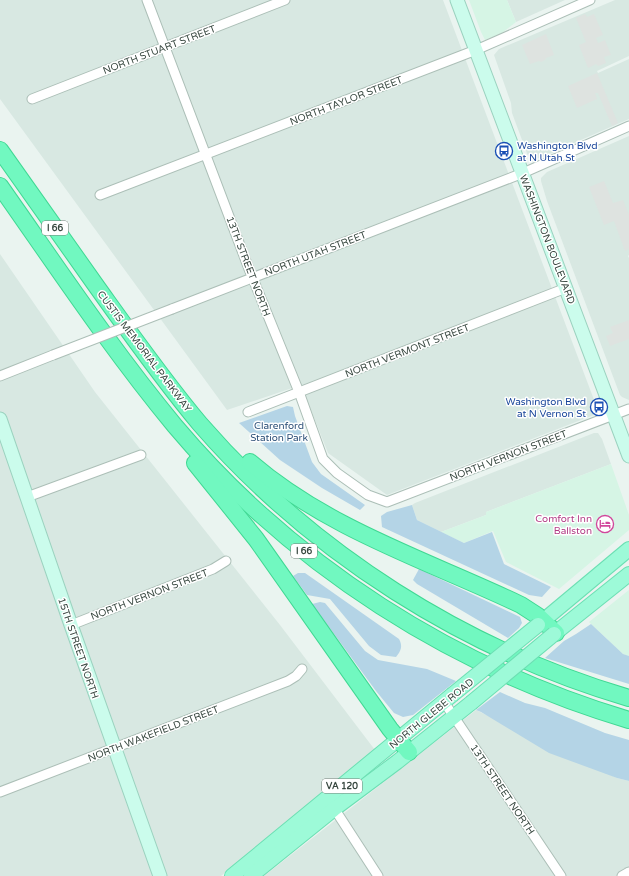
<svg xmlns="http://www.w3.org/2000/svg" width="629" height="876" font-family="'Varela Round',sans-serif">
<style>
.residential{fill:#d8e8e2}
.commercial{fill:#d6f5e5}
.green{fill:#b4d4e6}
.parking{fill:#dee3e0}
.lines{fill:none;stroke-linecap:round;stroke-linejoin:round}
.street-casing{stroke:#acbfb7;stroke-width:11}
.secondary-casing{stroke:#9bd2bf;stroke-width:15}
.primary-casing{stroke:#6cdfb3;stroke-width:16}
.highway-casing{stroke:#40d893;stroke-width:18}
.street{stroke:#fff;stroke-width:9}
.secondary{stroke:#cbfcec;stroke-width:13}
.primary{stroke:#9dfad8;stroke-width:14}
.highway{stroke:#71f8c0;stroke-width:16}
.street-bridge-casing{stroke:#acbfb7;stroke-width:11;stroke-linecap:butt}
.primary-bridge-casing{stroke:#6cdfb3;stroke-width:16;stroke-linecap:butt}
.street-bridge{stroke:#fff;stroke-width:9}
.primary-bridge{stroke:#9dfad8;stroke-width:14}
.labels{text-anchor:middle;stroke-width:3;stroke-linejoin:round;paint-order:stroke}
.shield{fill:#fff;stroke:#747f79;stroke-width:1}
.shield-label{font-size:9px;font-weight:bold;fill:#384840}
.street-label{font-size:10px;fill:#384840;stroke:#fff}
.transit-label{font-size:10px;fill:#164399;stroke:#fff;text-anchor:start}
.park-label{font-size:10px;fill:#2d5078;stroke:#fff}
.hotel-label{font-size:10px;fill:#b23c85;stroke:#fff;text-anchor:end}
</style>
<rect width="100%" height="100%" fill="#eaf4f0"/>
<g class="residential">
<polygon points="0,0 443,0 599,413 387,495 328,453 301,385 227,410 0,99"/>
<polygon points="507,0 565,0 516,22"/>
<polygon points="615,0 629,0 629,56 597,71 598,73 629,59 629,119 542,157 532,160 528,156 512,113 511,103 494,55 499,49"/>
<polygon points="629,136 629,255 628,256 629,258 629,400 622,397 620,395 547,201 541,181 541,178 547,172"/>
<polygon points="0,254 95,392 280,625 375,750 221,876 0,876"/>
<polygon points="594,433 598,433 602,439 611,464 486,512 486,515 441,532 417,520 412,505 415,503"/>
<polygon points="476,710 617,778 629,781 629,876 264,876"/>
</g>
<g class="commercial">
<polygon points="469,0 507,0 516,22 502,33 485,40 481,32"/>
<polygon points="611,464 629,515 629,530 559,589 506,562 493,531 464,543 441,532 486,515 486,512"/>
<polygon points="629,590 629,656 623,654 589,622"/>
</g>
<g class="green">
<polygon points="287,406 293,407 295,416 312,462 321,474 365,505 360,510 322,488 280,460 239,423"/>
<polygon points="412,505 417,520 464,543 492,532 504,564 551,587 542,597 529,595 382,527 381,516 387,512"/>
<polygon points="419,569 520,617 522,623 519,628 508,638 417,584 413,580"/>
<path d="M298 573H305L399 639C403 646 401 651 396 657L381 655 369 646 330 599 307 595 293 576Z"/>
<polygon points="320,602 325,603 365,651 378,660 427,669 456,681 413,715 403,717 394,713 376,691 312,604"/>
<polygon points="591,624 623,654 629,656 629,684 545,658 564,641 576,634"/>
<polygon points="500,692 525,703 545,708 605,733 629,740 629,781 617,778 549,753 481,712 476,710"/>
</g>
<g class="parking">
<polygon points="585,14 587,17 594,14 603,35 596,38 598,43 605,40 611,55 604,57 606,63 598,66 596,64 588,68 579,45 586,42 576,18"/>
<polygon points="546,34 554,55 546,58 545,60 541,62 539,61 530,64 522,45"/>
<polygon points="597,73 618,123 612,126 598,93 595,93 597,99 577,108 568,86"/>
<polygon points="604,181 613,203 623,200 629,215 629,249 625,251 614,221 604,225 589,187"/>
<polygon points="629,320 629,339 610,346 606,336 613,333 610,327"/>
</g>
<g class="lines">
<g class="street-casing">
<g id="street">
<polyline points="147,0 249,269 299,392 323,459 337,473 368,495 387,502 629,409"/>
<polyline points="32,99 285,0"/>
<polyline points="100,195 476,50 590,0"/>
<polyline points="172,309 523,173 629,126"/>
<polyline points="0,376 53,355"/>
<polyline points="248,412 566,288"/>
<polyline points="27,497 141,455"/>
<polyline points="71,625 213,569 226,561"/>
<polyline points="444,702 561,876"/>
<polyline points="0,792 288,681 296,676 302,669"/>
<polyline points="332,805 378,876"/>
<polyline points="622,876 629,872"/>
</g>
</g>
<g class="secondary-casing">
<g id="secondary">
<polyline points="457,0 629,456"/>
<polyline points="0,419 71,625 160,876"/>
</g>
</g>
<g class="primary-casing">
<g id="primary">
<polyline points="538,625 629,549"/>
<polyline points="554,634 629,574"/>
<polyline points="232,876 452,695"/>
<polyline points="251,876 334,809 397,762 471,703"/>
</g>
</g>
<g class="highway-casing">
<g id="highway">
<path d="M0 150C32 195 64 241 97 287 130 333 163 380 200 424 312 553 465 650 629 698"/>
<path d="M0 186C57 267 112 350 175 426 293 566 454 668 629 720"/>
<path d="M250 462C329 530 429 561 521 605L538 616 556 633"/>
<polyline points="195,463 256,539 390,729 409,752"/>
</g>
</g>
<use href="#street" class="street"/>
<use href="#secondary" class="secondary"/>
<use href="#primary" class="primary"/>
<use href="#highway" class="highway"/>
<g class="street-bridge-casing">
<polyline id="street-bridge" points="53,355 172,309"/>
</g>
<g class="primary-bridge-casing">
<g id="primary-bridge">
<polyline points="452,695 538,625"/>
<polyline points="471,703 554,634"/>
</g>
</g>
<use href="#street-bridge" class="street-bridge"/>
<use href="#primary-bridge" class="primary-bridge"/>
</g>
<defs>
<g id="bus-ring" transform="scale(0.9)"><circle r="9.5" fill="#fff" stroke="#1a4fb4" stroke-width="1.5"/><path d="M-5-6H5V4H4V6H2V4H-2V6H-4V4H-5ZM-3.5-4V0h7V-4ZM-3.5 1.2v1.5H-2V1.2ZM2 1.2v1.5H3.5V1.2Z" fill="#1a4fb4"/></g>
<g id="hotel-ring" transform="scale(0.9)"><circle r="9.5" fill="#fff" stroke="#d1479c" stroke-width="1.5"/><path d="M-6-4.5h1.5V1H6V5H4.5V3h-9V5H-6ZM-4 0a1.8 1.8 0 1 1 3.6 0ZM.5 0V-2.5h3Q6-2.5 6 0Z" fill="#d1479c"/></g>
</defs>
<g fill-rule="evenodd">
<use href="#bus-ring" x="504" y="151"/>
<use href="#bus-ring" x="599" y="407"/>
<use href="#hotel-ring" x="605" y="524"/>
</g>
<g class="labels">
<g class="shield">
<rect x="42" y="221" width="26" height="14" rx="3"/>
<rect x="291" y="544" width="26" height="14" rx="3"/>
<rect x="322" y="779" width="40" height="14" rx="3"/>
</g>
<g class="shield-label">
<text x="55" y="231">I 66</text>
<text x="304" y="554">I 66</text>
<text x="342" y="789">VA 120</text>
</g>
<g class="street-label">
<text transform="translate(159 49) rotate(-21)" y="4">NORTH STUART STREET</text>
<text transform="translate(346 100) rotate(-21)" y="4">NORTH TAYLOR STREET</text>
<text transform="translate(548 239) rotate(69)" y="4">WASHINGTON BOULEVARD</text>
<text transform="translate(315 253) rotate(-21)" y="4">NORTH UTAH STREET</text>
<text transform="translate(249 266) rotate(69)" y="4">13TH STREET NORTH</text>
<text transform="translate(407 350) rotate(-21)" y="4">NORTH VERMONT STREET</text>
<text transform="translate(145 351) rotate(53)" y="4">CUSTIS MEMORIAL PARKWAY</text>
<text transform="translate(508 455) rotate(-21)" y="4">NORTH VERNON STREET</text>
<text transform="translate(149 594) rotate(-21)" y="4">NORTH VERNON STREET</text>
<text transform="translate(79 648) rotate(71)" y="4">15TH STREET NORTH</text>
<text transform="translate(431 713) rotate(-39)" y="4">NORTH GLEBE ROAD</text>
<text transform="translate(153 733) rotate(-21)" y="4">NORTH WAKEFIELD STREET</text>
<text transform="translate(503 789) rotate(56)" y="4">13TH STREET NORTH</text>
</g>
<g class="transit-label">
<text x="517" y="149">Washington Blvd<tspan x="517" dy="12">at N Utah St</tspan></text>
<text x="586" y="405" text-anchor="end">Washington Blvd<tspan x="586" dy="12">at N Vernon St</tspan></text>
</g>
<g class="park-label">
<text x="279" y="429">Clarenford<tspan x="279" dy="12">Station Park</tspan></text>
</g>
<g class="hotel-label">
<text x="592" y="522">Comfort Inn<tspan x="592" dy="12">Ballston</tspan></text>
</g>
</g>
</svg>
